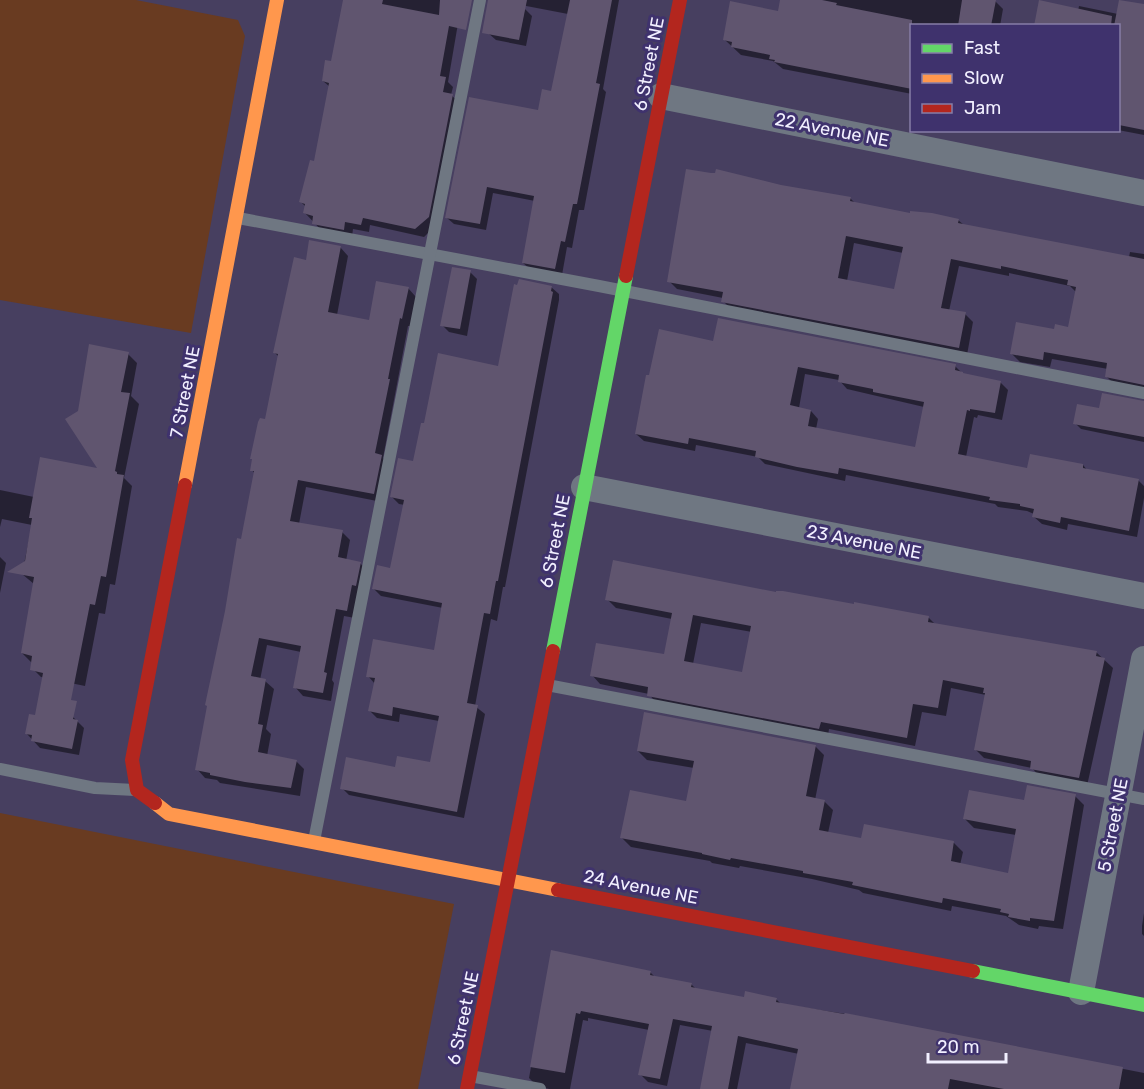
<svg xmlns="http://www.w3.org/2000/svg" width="1144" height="1089" font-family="Rubik,sans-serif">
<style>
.green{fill:#693b21}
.shadow{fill:#0007;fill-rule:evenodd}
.building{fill:#60556f;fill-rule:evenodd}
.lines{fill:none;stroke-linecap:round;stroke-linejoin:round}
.lane{stroke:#6f7782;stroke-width:12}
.street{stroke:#6f7782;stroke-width:26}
.fast{stroke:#63d668;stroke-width:14}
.slow{stroke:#ff974d;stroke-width:14}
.jam{stroke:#b3261e;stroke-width:14}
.labels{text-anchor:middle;stroke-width:6;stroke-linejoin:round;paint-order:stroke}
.street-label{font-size:18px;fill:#f2f0ff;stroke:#3f326d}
</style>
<rect width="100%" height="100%" fill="#473f60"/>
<g class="green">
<polygon points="0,0 136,0 238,20 245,36 191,333 0,300"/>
<polygon points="0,813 454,904 418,1089 0,1089"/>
</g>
<g class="shadow">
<polygon points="345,0 462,0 448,82 453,87 451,95 460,103 436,225 424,237 370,225 369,232 353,229 352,237 322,231 305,213 306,207 301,202 315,163 330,87 323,81 333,63"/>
<polygon points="512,0 619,0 603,89 606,92 584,210 579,210 572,248 567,247 562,275 530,269 523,263 535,201 493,193 486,230 454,224 447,218 539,112 553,93 568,14 521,5 532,16 526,46 496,40 488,33"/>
<polygon points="782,0 990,0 995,1 1003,9 1000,26 912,26 912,94 783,69 773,61 741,55 725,40 779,12"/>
<polygon points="1144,5 1144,135 1118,130 1118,26 1036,26 1078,11 1079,6 1118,14"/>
<path d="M780 186 850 198 856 204 911 215 958 220 964 225 1129 257 1130 252 1144 254V390L1114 384 1106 376 1108 369 1052 359 1050 367 1020 362 1012 354 1055 331 1070 328 1077 293 1070 286 1009 273V276L959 266 949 311 965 314 973 322 967 355 731 309 723 301V298L677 289 669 281ZM854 243 903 253 896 291 847 281Z"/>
<polygon points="340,247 348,256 337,315 370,321 408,288 416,297 411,326 408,326 383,458 389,465 382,502 306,487 299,524 342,532 350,540 346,561 360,563 368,572 355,618 344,616 332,680 334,683 331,701 303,696 295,687 301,652 267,645 260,680 265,681 274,689 266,729 271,734 267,756 296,761 304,769 300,796 220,783 217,780 205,778 197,769 255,474 252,470 266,421 279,357 275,353 307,262"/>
<polygon points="470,272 477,279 467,336 449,332 442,325"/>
<polygon points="551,287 559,294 559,300 505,587 503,587 497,621 491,619 475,706 485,714 464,818 349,795 342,788 396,768 431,764 439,721 400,714 399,722 377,718 370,711 375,684 368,676 435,652 443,608 381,596 374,589 392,569 405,505 399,504 392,497 415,463 499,367"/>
<path d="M714 343 955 366 964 375 1000 382 1008 390 1002 420 978 415 977 418 974 417 966 457 1028 469 1083 465 1088 471 1138 480 1144 486V498L1137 537 1068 524 1067 530 1042 524 1034 517V514L1027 511 998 507 995 504 846 475 845 481 765 464 758 457 696 445 695 451 644 441 636 434ZM805 374 839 380 847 389 924 407 917 449 816 429 818 419 811 411 799 408Z"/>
<polygon points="128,354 137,363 131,396 139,404 124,478 132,486 115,585 110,584 105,614 99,613 85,686 41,677 32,668 31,662 22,653 34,584 22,574 32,525 2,519 0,527 0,490 34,497 100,470 80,412"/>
<polygon points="1144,406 1144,442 1081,429 1075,423 1100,410"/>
<polygon points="0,557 6,563 0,593"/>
<path d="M777 594 929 618 936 625 1096 652 1113 668 1087 786 1040 777 1032 768 984 758 976 750 986 695 951 688 946 716 922 712 915 746 829 729 828 736 657 704 649 694 600 684 592 675 665 655 672 619 616 608 607 599ZM701 623 752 632 743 674 693 664Z"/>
<polygon points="73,717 84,728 79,755 40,748 27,734"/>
<polygon points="815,746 824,755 815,800 824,801 833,810 828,833 863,839 954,843 963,852 960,865 1009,875 1016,835 974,828 965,819 1025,802 1075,796 1084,805 1063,929 1039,926 1038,929 1019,925 1006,916 952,906 951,911 863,893 859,890 812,879 740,866 739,868 712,863 710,861 631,847 622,838 688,802 694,768 647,760 638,751"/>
<polygon points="1144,913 1144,936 1142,934 1142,926"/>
<polygon points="552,951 650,972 655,977 691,984 697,990 745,999 776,999 781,1004 846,1014 1144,1073 1144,1089 792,1089 799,1054 746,1043 737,1089 702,1089 713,1031 680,1025 667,1086 648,1082 640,1074 649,1030 588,1018 588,1021 583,1020 570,1089 549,1089 537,1086 529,1078"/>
</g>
<g class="building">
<polygon points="343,0 383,0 382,4 439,15 440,0 472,0 466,30 449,26 440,76 446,77 443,92 453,94 429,217 415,229 363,218 361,225 345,222 344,230 312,224 313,216 303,213 305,204 299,202 310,160 314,161 329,83 322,81 325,60 331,61"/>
<polygon points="488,0 527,0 519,40 482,33"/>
<polygon points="570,0 612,0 596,83 600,84 577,204 573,204 565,242 561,241 555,269 522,263 534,196 487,187 480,224 445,218 469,97 538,110 542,89 551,91"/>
<polygon points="780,0 822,0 837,3 836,5 912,20 912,89 774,62 775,60 769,59 770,55 731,47 732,42 723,40 730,1 778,11"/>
<polygon points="962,0 996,0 991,26 958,26"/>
<polygon points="1039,0 1112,16 1111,26 1034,26"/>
<polygon points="1119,0 1144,4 1144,130 1119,125 1119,26 1114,26"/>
<path d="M686 169 711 173H715L716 169 781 185 851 197 850 201 910 213V211L932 213 959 219 958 223 1144 259V385L1105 377 1107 363 1044 352 1043 360 1010 354 1016 322 1054 329 1055 324 1068 327 1076 287 1067 285 1068 280 1001 266V269L951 259 941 308 966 312 959 348 721 302 723 292 667 282ZM846 236 903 247 894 289 838 278Z"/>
<polygon points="309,240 341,246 328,312 369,320 376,281 409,287 402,319 400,318 388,379 390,379 375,453 382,455 374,494 298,480 290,521 343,530 338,557 361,562 356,586 352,585 347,611 336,609 324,672 327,673 323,693 293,688 301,646 259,638 251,676 266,679 258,724 263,725 258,752 297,760 291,788 245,782 210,775 210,773 195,770 207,706 205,705 225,611 237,538 241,539 254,471 250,471 252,459 250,459 258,422 260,418 265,419 278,354 273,353 294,257 306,260"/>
<polygon points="452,267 471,270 460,329 440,326"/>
<polygon points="519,279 552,286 551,291 553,292 498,581 496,581 490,614 484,613 467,703 478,705 457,812 340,789 346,757 395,767 397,756 430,762 439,716 393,707 392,716 368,711 375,678 366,677 373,639 434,650 442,603 372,589 377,565 390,568 404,500 390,497 398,458 413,461 421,423 424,423 438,353 498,366 514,284 517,285"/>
<path d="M718 318 956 364 955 370 963 372V373L1001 381 995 413 970 409V411L967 410 958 454 1027 468 1030 454 1083 464V468L1139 479 1129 531 1061 517 1060 523 1032 517 1034 509 1020 506V504L989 500 990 497 839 468 838 474 797 467 755 457 756 451 689 438 688 444 635 434 646 375H649L659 329 713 341ZM798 367 839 375 838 382 873 389V392L924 402 915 447 808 426 811 410 790 405Z"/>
<polygon points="89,344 129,352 121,392 130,393 115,471 117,472 117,474 124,475 106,577 101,576 95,605 90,604 71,700 77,701 73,719 78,720 72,749 31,741 32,735 25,734 29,714 35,715 43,673 30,670 32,656 21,653 34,577 7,572 25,561 32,518 29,518 40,457 97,468 65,419 78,411"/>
<polygon points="1102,393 1144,401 1144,437 1073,424 1077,404 1099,408"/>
<path d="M613 560 776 592V591H783L854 604V602L929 616 928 622 1097 651 1096 656 1105 658 1079 778 1030 769 1031 761 974 750 985 693H983L984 688 943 680 938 708 913 704 907 738 821 722 819 729 647 696 648 687 590 676 596 643 664 654 672 613 605 600ZM693 615 751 626 742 672 684 661Z"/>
<polygon points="644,712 816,745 806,796 825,800 819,830 861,838 864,824 954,841 951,861 1008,873 1016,829 963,819 969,790 1024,800 1027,785 1076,794 1054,921 1030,918 1030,921 1008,917 1009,914 1000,912 1001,909 943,898 942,903 852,885 853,882 803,873 803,871 731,858 730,860 702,854 702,853 620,838 630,790 686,801 694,761 637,751"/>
<polygon points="551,950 651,971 650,975 692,983 691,987 744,997 745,991 777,998 776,1002 844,1014 845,1013 1123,1067 1119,1089 1004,1089 950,1079 948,1089 790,1089 798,1049 738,1036 728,1089 700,1089 712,1026 673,1019 660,1079 638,1075 649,1024 581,1011 580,1014 576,1013 565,1073 530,1067"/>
</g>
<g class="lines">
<g class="lane">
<polyline points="238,218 599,286 1144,393"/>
<polyline points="547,685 1144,799"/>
<polyline points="0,769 95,788 135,790"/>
<polyline points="314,841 480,0"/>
<polyline points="470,1076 540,1089"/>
</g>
<g class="street">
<polyline points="661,96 1144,193"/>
<polyline points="584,487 1144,596"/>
<polyline points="1081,992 1144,659"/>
</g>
<g class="fast">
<polyline points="553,651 626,276"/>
<polyline points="973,971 1144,1005"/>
</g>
<g class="slow">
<polyline points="185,485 277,0"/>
<polyline points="155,803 169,814 558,890"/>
</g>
<g class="jam">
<polyline points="626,276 680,0"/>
<polyline points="155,803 137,790 132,760 185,485"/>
<polyline points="558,890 973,971"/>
<polyline points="467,1089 553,651"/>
</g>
</g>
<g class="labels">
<g class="street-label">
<text transform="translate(649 64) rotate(-79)" y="6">6 Street NE</text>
<text transform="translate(832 130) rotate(11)" y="6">22 Avenue NE</text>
<text transform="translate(185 392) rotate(-79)" y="6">7 Street NE</text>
<text transform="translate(555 541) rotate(-79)" y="6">6 Street NE</text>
<text transform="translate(864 542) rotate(11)" y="6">23 Avenue NE</text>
<text transform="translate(1113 825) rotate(-79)" y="6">5 Street NE</text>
<text transform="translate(641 887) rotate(11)" y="6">24 Avenue NE</text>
<text transform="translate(463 1018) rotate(-78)" y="6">6 Street NE</text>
</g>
</g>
<rect x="910" y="24" width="210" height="108" fill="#3f326d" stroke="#877ea7" stroke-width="1.5"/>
<rect x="922" y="44" width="30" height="9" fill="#63d668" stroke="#877ea7" stroke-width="1.5"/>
<text x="964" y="54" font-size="18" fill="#f2f0ff">Fast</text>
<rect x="922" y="74" width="30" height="9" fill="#ff974d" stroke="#877ea7" stroke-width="1.5"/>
<text x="964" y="84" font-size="18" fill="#f2f0ff">Slow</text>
<rect x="922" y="104" width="30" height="9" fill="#b3261e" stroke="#877ea7" stroke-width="1.5"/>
<text x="964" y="114" font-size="18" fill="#f2f0ff">Jam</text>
<path d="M928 1053v9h78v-9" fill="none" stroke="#f2f0ff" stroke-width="3"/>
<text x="937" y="1053" font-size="18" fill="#f2f0ff" stroke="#3f326d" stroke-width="4.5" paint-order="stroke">20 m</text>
</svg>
